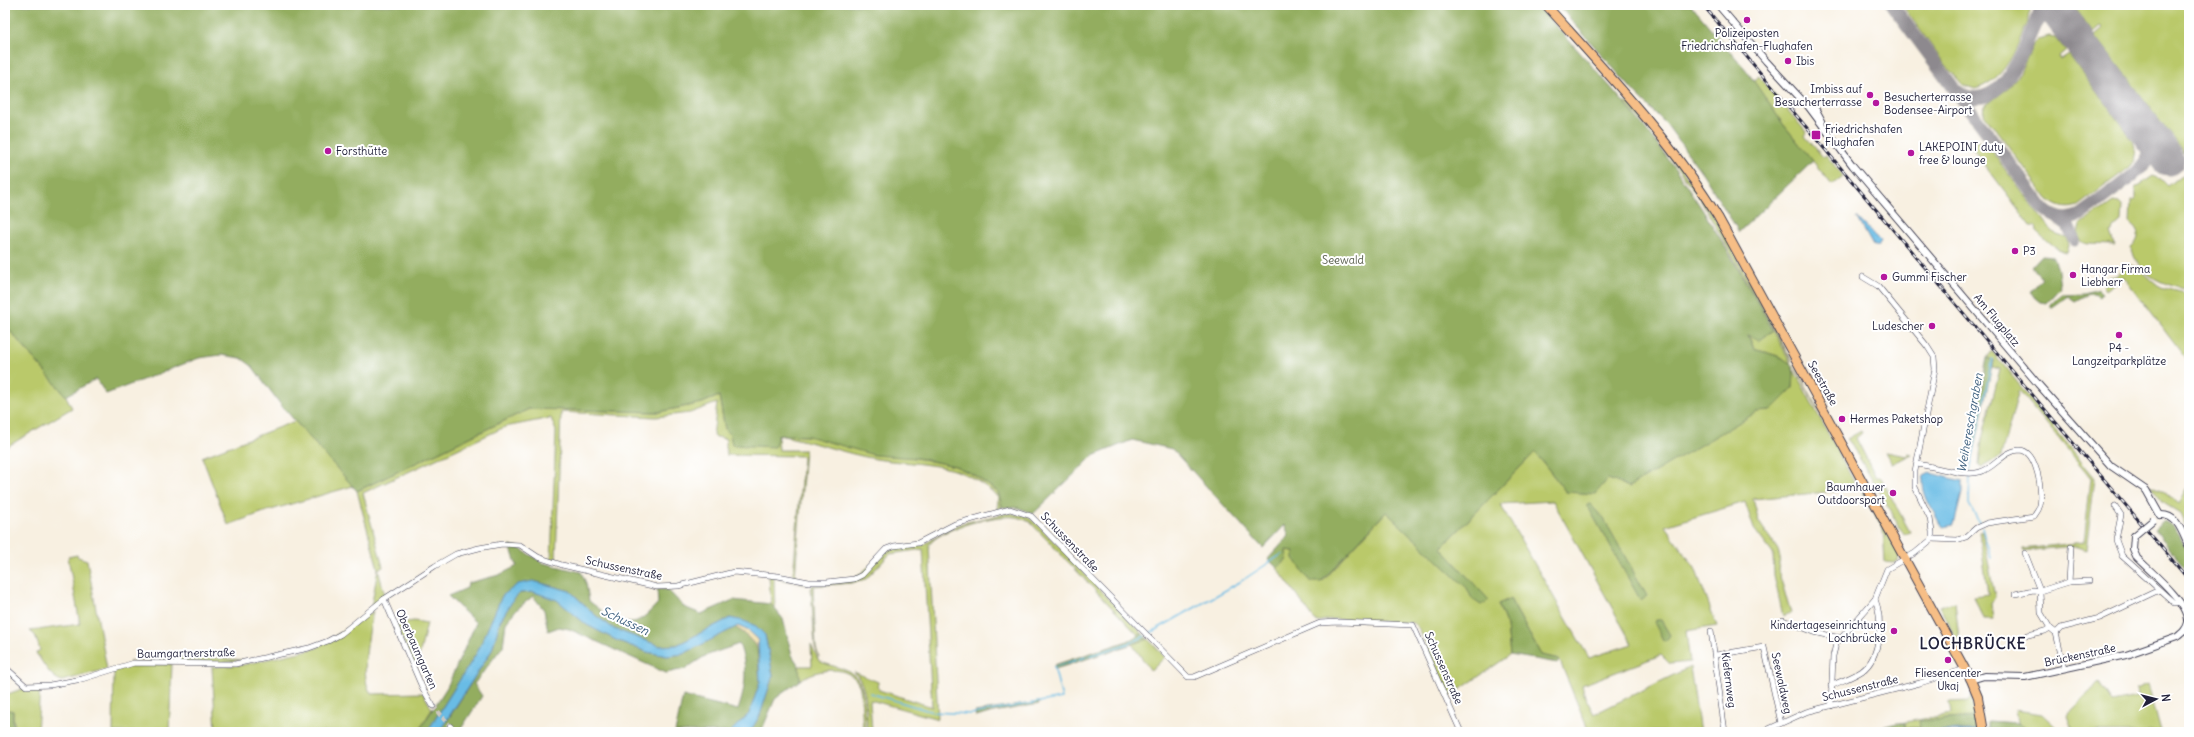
<svg xmlns="http://www.w3.org/2000/svg" width="2194" height="737" font-family="Delius,sans-serif">
<style>
.green{fill:#bac96b;stroke:#6e7653;fill-rule:evenodd}
.forest{fill:#93ad5f;stroke:#5a684d}
.sand{fill:#eeda9e;stroke:#887e6c}
.water{fill:#69bce5;stroke:#466f90}
.lines{fill:none;stroke-linecap:round;stroke-linejoin:round}
.stream{stroke:#69bce5;stroke-width:1.5}
.taxiway{stroke:#8d898e;stroke-width:13}
.runway{stroke:#8d898e;stroke-width:33}
.minor-tunnel{stroke:#cdc7c0;stroke-width:5;stroke-dasharray:5 2.5;stroke-linecap:butt}
.minor-casing{stroke:#424154;stroke-width:6}
.tertiary-casing{stroke:#424154;stroke-width:8}
.primary-casing{stroke:#424154;stroke-width:10}
.minor{stroke:#fff;stroke-width:5}
.tertiary{stroke:#fff;stroke-width:6}
.primary{stroke:#f6be86;stroke-width:8}
.rail-casing{stroke:#22223b;stroke-width:3}
.rail{stroke:#fff;stroke-width:1.5;stroke-dasharray:4.5;stroke-linecap:butt}
.tertiary-bridge-casing{stroke:#424154;stroke-width:8;stroke-linecap:butt}
.tertiary-bridge{stroke:#fff;stroke-width:6}
.poi-dot{fill:#b5179e;stroke:#fff;stroke-width:1.5}
.labels{text-anchor:middle;stroke-width:4;stroke-linejoin:round;paint-order:stroke}
.poi-label{font-size:11px;fill:#22223b;stroke:#fff;text-anchor:start}
.park-label{font-size:11px;fill:#575c4c;stroke:#fff}
.street-label{font-size:11px;fill:#22223b;stroke:#fff}
.water-label{font-size:12px;font-style:italic;fill:#3e607f;stroke:#fff}
.district-label{font-size:15px;font-weight:bold;letter-spacing:1px;fill:#22223b;stroke:#fff}
</style>
<rect width="100%" height="100%" fill="#fff"/>
<filter id="ink" filterUnits="userSpaceOnUse"><feTurbulence type="fractalNoise" baseFrequency=".025" numOctaves="2"/><feDisplacementMap in="SourceGraphic" scale="8" xChannelSelector="R" yChannelSelector="G"/><feConvolveMatrix kernelMatrix="1 2 1 2 8 2 1 2 1" color-interpolation-filters="sRGB"/></filter>
<filter id="wash" filterUnits="userSpaceOnUse"><feTurbulence type="fractalNoise" baseFrequency=".012" numOctaves="4" result="noise"/><feDisplacementMap in="SourceGraphic" scale="16" xChannelSelector="R" yChannelSelector="G"/><feGaussianBlur stdDeviation="0.9" result="paint"/><feColorMatrix in="noise" values="0 0 0 0 0 0 0 0 0 0 0 0 0 0 0 0 0 1.4 0 .05"/><feComposite in="paint" operator="in"/></filter>
<g filter="url(#wash)">
<rect width="100%" height="100%" fill="#f8f0e1"/>
<g class="green">
<path d="M1902 5H2029C2032 17 2026 27 2021 37 2012 59 2000 82 1975 89L1963 85 1946 66Z"/>
<polygon points="2073,5 2189,5 2189,158 2095,35 2103,28 2100,26 2093,32"/>
<path d="M2049 36 2055 37 2066 51 2059 57 2061 60 2069 55 2133 141C2137 152 2136 157 2130 167L2078 206C2066 210 2057 207 2048 199L1984 114 1985 105 2006 90 2020 73 2033 45 2039 39Z"/>
<polygon points="1759,76 1807,133 1805,136 1823,157 1826,155 1843,176 1832,185 1783,124 1752,81"/>
<polygon points="1625,103 1629,103 1670,152 1718,222 1792,361 1700,199 1650,130"/>
<path d="M1977 141 1986 144 2049 228 2057 235 2066 238 2068 246 2066 252C2056 251 2045 239 2037 232L2036 226H2031L1973 149 1974 143Z"/>
<path d="M2189 170V290C2162 284 2140 277 2131 248 2141 239 2140 230 2130 223L2131 201 2135 200V188L2153 176 2161 179 2168 186Z"/>
<polygon points="2113,202 2119,203 2122,206 2121,222 2114,228 2111,233 2115,245 2088,244 2082,242 2078,234 2080,225"/>
<polygon points="2131,265 2137,267 2160,287 2189,294 2189,357 2186,359 2124,277 2106,290 2103,286 2108,282 2108,277 2117,276 2122,270"/>
<polygon points="5,325 66,396 72,408 5,448"/>
<polygon points="1773,330 1789,359 1791,364 1778,356 1754,349 1748,334 1759,341"/>
<polygon points="1992,351 2095,478 2086,550 2074,546 2024,551 2023,549 2084,542 2091,478 2019,390 2001,456 1981,468 1979,465 1982,439 2000,369 1992,367 1993,360 1987,358"/>
<polygon points="1794,365 1899,554 1897,561 1893,563 1885,562 1883,529"/>
<path d="M1794 370 1858 489 1753 499 1759 522 1778 550 1780 558 1778 570 1791 613 1783 616 1774 576 1773 554 1754 529 1745 502 1665 526 1695 568 1717 626 1686 631 1690 662 1670 664 1661 655 1582 685 1585 697 1594 714 1690 667 1700 732H1589L1559 659 1541 655 1510 599 1498 604 1507 626 1510 655 1449 697 1419 629 1413 623 1331 619 1316 622 1277 568 1287 560 1286 550 1294 551 1322 582 1386 512 1441 548 1535 452 1566 492 1608 479 1757 412 1770 411 1793 388ZM1553 501 1632 644 1589 658 1500 504Z"/>
<path d="M719 396 725 429 778 435 808 436 955 466 974 475 998 492 1002 507 997 510 998 498C994 492 988 488 982 484 950 461 913 465 876 459 843 453 812 441 778 435L779 450H805L795 577H793L803 456 726 455V439L713 436 717 403 690 413 656 417 561 412 556 561 551 560 556 431 551 418 505 427 363 493 383 567 378 569 385 596 371 608 378 569 357 491 529 409 659 412 702 403Z"/>
<polygon points="295,421 353,486 264,512 228,525 202,457"/>
<polygon points="1861,431 1862,433 1856,438 1876,477 1880,476 1910,532 1904,535 1852,445 1847,439"/>
<polygon points="1885,452 1907,456 1908,453 1912,454 1892,464"/>
<polygon points="2150,485 2163,491 2178,504 2189,485 2189,534 2180,513 2165,504"/>
<path d="M1008 513 1027 516 1038 525 1142 633 1138 635 1030 522C1025 520 1020 517 1015 517 996 514 940 528 929 545L938 719 870 700 872 732H867C866 711 869 688 854 672L878 682 879 690 932 707 923 549 890 554 866 579 851 583 813 586 816 649 819 657 815 646 811 588 812 585 852 581 887 551 893 548 923 545 949 529 963 523Z"/>
<polygon points="1982,530 1995,597 1991,604 1993,619 1983,619 1974,596 1988,594 1979,532"/>
<path d="M77 555 78 557 87 560 107 669 62 681C50 678 43 662 36 653L40 650 35 635 30 631 80 624 68 557Z"/>
<polygon points="769,576 808,585 774,578 775,611 771,604"/>
<polygon points="1955,602 1959,639 1957,640 1939,606"/>
<path d="M373 611C370 629 358 681 372 694L423 693 432 709 418 732H216L212 667 242 665 317 648Z"/>
<polygon points="414,621 427,623 416,669 397,626 400,623"/>
<polygon points="1148,639 1165,657 1151,671 1132,644"/>
<path d="M811 644 819 661C829 666 842 667 851 673 868 684 864 715 865 732H863C862 722 862 692 859 685 849 663 816 669 800 680L799 666H812Z"/>
<polygon points="188,656 242,660 222,663 167,660 129,662 138,660"/>
<polygon points="172,664 169,732 113,732 114,671 131,666"/>
<polygon points="2099,683 2112,702 2137,697 2136,689 2148,684 2161,732 2074,732 2068,717 2071,710"/>
<path d="M27 687 40 689 37 732C18 732 13 732 13 711L5 709V695Z"/>
<polygon points="1971,695 1975,717 1920,721 1920,728 1906,728 1905,723 1900,723 1951,714 1949,702 1969,701"/>
<polygon points="2016,710 2042,714 2061,732 2031,732 2018,723"/>
</g>
<g class="forest">
<path d="M5 5H1537C1578 51 1621 96 1658 145 1702 204 1737 266 1773 330L1759 341 1748 335 1754 349C1765 353 1789 356 1793 369 1795 374 1793 382 1793 388L1770 411 1757 412 1629 487 1608 479 1595 494 1566 492 1535 452 1441 548 1489 600 1481 605 1472 599 1467 588 1386 512 1321 582H1310L1294 558V551L1286 550 1287 560 1277 568 1268 559 1289 536 1285 525 1263 548 1172 449 1132 440 1093 456 1033 514 1019 508 1002 507 998 492 974 475 955 466 917 458 874 455 808 436 778 435 775 447 732 445 730 434 725 429 719 396 702 403 659 412 529 409 357 491 281 405 252 366 241 358 221 355 199 358 106 394 96 379 66 396 5 325Z"/>
<polygon points="1558,5 1691,5 1747,71 1783,124 1813,161 1739,232 1703,174 1667,125 1636,94"/>
<polygon points="2042,256 2054,257 2058,270 2060,288 2046,303 2041,302 2030,293 2042,278 2032,267"/>
<path d="M2098 289 2102 293 2099 297C2091 290 2083 297 2075 301L2068 296 2051 308V304L2062 294 2084 293Z"/>
<polygon points="1987,358 1993,360 1975,448 1970,447"/>
<polygon points="1590,504 1604,519 1647,596 1641,601 1587,505"/>
<path d="M2163 521C2180 526 2189 554 2189 571L2154 529Z"/>
<path d="M510 546 517 547 543 563 581 572 586 583 589 601 602 611 604 616C632 627 638 625 658 603L657 589 668 590 684 607 701 614 733 600 771 604 783 619 792 655 799 666 800 680 775 699 761 732H750L760 715 773 675 765 635 730 618 677 645 660 646 614 629 595 615 570 591 533 581 502 596 478 651 427 732H418L447 687 476 623 448 596 467 588 468 583 499 575 517 566Z"/>
<path d="M534 592 557 600 587 625 616 640 647 652 667 656 683 654 735 627 744 633 757 647 760 682 749 714 730 732H675L683 696 738 710C746 687 748 667 739 644L705 656 685 669 666 673 569 629 559 627 548 631 544 610 533 596 515 611 506 623 503 646 474 684 482 696 459 732H440L492 650 500 621 513 600 520 593Z"/>
<polygon points="1510,599 1541,655 1559,659 1558,663 1510,655 1507,626 1498,604"/>
<polygon points="1656,620 1661,620 1670,635 1666,641 1663,640 1655,624"/>
<polygon points="1142,633 1148,639 1055,669 1054,665 1128,641"/>
<polygon points="1039,702 1039,704 993,712 976,717 975,712"/>
<polygon points="5,709 13,711 13,724 21,732 5,732"/>
<polygon points="1975,717 1978,730 1865,732 1896,723 1905,723 1906,728 1920,728 1919,721"/>
<polygon points="1988,721 2018,723 2031,732 1988,729"/>
</g>
<polygon class="sand" points="738,626 749,631 758,639 757,647 744,633 735,627"/>
<g class="water">
<polygon points="1857,217 1880,241 1877,246 1873,246"/>
<path d="M1930 473 1962 481V493L1954 525 1944 527 1940 524C1933 510 1919 491 1924 476Z"/>
<polygon points="533,581 570,591 595,615 614,629 660,646 677,645 730,618 744,621 756,626 765,635 773,675 760,715 750,732 730,732 749,714 760,682 758,639 749,631 738,626 683,654 667,656 647,652 616,640 587,625 557,600 534,592 520,593 513,600 500,621 492,650 439,732 427,732 478,651 502,596 518,584"/>
<polygon points="1989,729 2012,732 1887,732 1978,730"/>
</g>
<g class="lines">
<g class="stream">
<polyline points="1970,471 1992,359"/>
<polyline points="1970,475 1969,504 1980,524"/>
<polyline points="1982,527 1991,558"/>
<polyline points="1150,633 1240,582 1282,554"/>
<polyline points="870,693 933,712 971,714 1062,698 1054,667 1130,643 1145,636"/>
</g>
<g class="taxiway">
<path d="M1892 5 2044 209C2055 219 2067 222 2080 215 2093 206 2105 196 2118 187 2140 170 2160 158 2144 127"/>
<path d="M2035 24C2043 14 2053 13 2063 20"/>
<path d="M1957 91C1993 116 2017 65 2028 40 2033 29 2039 17 2041 5"/>
<polyline points="2059,219 2068,226 2074,240"/>
</g>
<polyline class="runway" points="2052,5 2168,159"/>
</g>
</g>
<g filter="url(#ink)">
<g class="lines">
<polyline class="minor-tunnel" points="433,706 450,726"/>
<g class="minor-casing">
<g id="minor">
<path d="M1917 464C1933 466 1965 477 1980 472 1994 469 2004 450 2020 450 2037 451 2043 492 2040 505 2039 510 2037 512 2034 516L1987 523 1976 528 1966 537 1957 540 1932 539"/>
<polyline points="2115,506 2121,515 2116,540 2122,556 2172,601 2174,603 2180,602"/>
<polyline points="2069,582 2071,547"/>
<polyline points="2015,594 2033,590 2040,591 2025,553"/>
<polyline points="384,599 422,687 433,706"/>
<polyline points="1783,620 1814,632 1840,638"/>
<polyline points="1711,631 1725,732"/>
<polyline points="2056,633 2061,628 2100,618 2159,590"/>
<polyline points="2028,635 2045,631 2050,628"/>
<polyline points="1716,655 1764,647 1781,723"/>
<polyline points="5,667 26,686 50,685 82,679 134,663 235,664 309,648 328,641 341,634 384,599 435,566 456,554 479,548 502,544 520,545 538,557 562,565 657,587 678,586 734,572 778,576 809,582 827,582 854,579 862,575 886,549 894,546 918,543 955,524 1010,509 1031,516 1188,677 1194,677 1320,623 1339,622 1413,625 1461,732"/>
<polyline points="2064,668 2056,633 2050,628 2041,613 2040,591 2069,582 2089,581"/>
<path d="M1831 686C1841 681 1853 677 1862 671 1881 657 1883 619 1875 599"/>
<polyline points="1831,706 1833,656 1836,644 1875,599 1887,569 1915,553 1932,539 1932,532 1930,518 1915,487 1915,471 1935,369 1934,357 1927,346 1878,286 1863,277"/>
<polyline points="450,726 456,732"/>
<polyline points="1762,732 1806,712 1920,683 1965,669"/>
</g>
</g>
<g class="tertiary-casing">
<g id="tertiary">
<polyline points="1718,5 1766,61 1801,99 1816,110 1822,121"/>
<polyline points="1805,102 1853,166 2038,384 2111,466 2146,490 2160,515"/>
<path d="M2160 515C2178 514 2182 533 2189 547"/>
<path d="M1971 680 1984 676 2025 677 2126 655 2177 637C2182 633 2187 629 2188 622 2189 603 2151 572 2137 558L2133 549 2134 536"/>
</g>
</g>
<g class="primary-casing">
<path id="primary" d="M1546 5C1607 73 1670 139 1718 217L1971 680 1978 697 1984 732"/>
</g>
<use href="#minor" class="minor"/>
<use href="#tertiary" class="tertiary"/>
<use href="#primary" class="primary"/>
<g class="rail-casing">
<polyline id="rail" points="1703,5 2189,580"/>
</g>
<use href="#rail" class="rail"/>
<g class="tertiary-bridge-casing">
<polyline id="tertiary-bridge" points="2134,536 2153,520"/>
</g>
<use href="#tertiary-bridge" class="tertiary-bridge"/>
</g>
</g>
<g class="poi-dot">
<circle cx="1747" cy="20" r="4"/>
<circle cx="1788" cy="61" r="4"/>
<circle cx="1870" cy="95" r="4"/>
<circle cx="1876" cy="103" r="4"/>
<rect x="1811" y="130" width="10" height="10" rx="2"/>
<circle cx="328" cy="151" r="4"/>
<circle cx="1911" cy="153" r="4"/>
<circle cx="2015" cy="251" r="4"/>
<circle cx="2073" cy="275" r="4"/>
<circle cx="1884" cy="277" r="4"/>
<circle cx="1932" cy="326" r="4"/>
<circle cx="2119" cy="335" r="4"/>
<circle cx="1842" cy="419" r="4"/>
<circle cx="1893" cy="493" r="4"/>
<circle cx="1894" cy="631" r="4"/>
<circle cx="1948" cy="660" r="4"/>
</g>
<g class="labels">
<g class="poi-label">
<text x="1747" y="37" text-anchor="middle">Polizeiposten<tspan x="1747" dy="13">Friedrichshafen-Flughafen</tspan></text>
<text x="1796" y="65">Ibis</text>
<text x="1862" y="93" text-anchor="end">Imbiss auf<tspan x="1862" dy="13">Besucherterrasse</tspan></text>
<text x="1884" y="101">Besucherterrasse<tspan x="1884" dy="13">Bodensee-Airport</tspan></text>
<text x="1825" y="133">Friedrichshafen<tspan x="1825" dy="13">Flughafen</tspan></text>
<text x="1919" y="151">LAKEPOINT duty<tspan x="1919" dy="13">free &amp; lounge</tspan></text>
<text x="336" y="155">Forsthütte</text>
<text x="2023" y="255">P3</text>
<text x="2081" y="273">Hangar Firma<tspan x="2081" dy="13">Liebherr</tspan></text>
<text x="1892" y="281">Gummi Fischer</text>
<text x="1924" y="330" text-anchor="end">Ludescher</text>
<text x="2119" y="352" text-anchor="middle">P4 -<tspan x="2119" dy="13">Langzeitparkplätze</tspan></text>
<text x="1850" y="423">Hermes Paketshop</text>
<text x="1885" y="491" text-anchor="end">Baumhauer<tspan x="1885" dy="13">Outdoorsport</tspan></text>
<text x="1886" y="629" text-anchor="end">Kindertageseinrichtung<tspan x="1886" dy="13">Lochbrücke</tspan></text>
<text x="1948" y="677" text-anchor="middle">Fliesencenter<tspan x="1948" dy="13">Ukaj</tspan></text>
</g>
<g class="park-label">
<text x="1343" y="264">Seewald</text>
</g>
<g class="street-label">
<text transform="translate(1997 320) rotate(50)" y="4">Am Flugplatz</text>
<text transform="translate(1823 383) rotate(61)" y="4">Seestraße</text>
<text transform="translate(1070 542) rotate(46)" y="4">Schussenstraße</text>
<text transform="translate(624 568) rotate(12)" y="4">Schussenstraße</text>
<text transform="translate(417 649) rotate(66)" y="4">Oberbaumgarten</text>
<text transform="translate(186 653) rotate(-1)" y="4">Baumgartnerstraße</text>
<text transform="translate(2080 655) rotate(-12)" y="4">Brückenstraße</text>
<text transform="translate(1444 668) rotate(66)" y="4">Schussenstraße</text>
<text transform="translate(1729 680) rotate(83)" y="4">Kiefernweg</text>
<text transform="translate(1782 683) rotate(78)" y="4">Seewaldweg</text>
<text transform="translate(1860 688) rotate(-14)" y="4">Schussenstraße</text>
</g>
<g class="water-label">
<text transform="translate(1970 423) rotate(-80)" y="4">Weihereschgraben</text>
<text transform="translate(625 621) rotate(25)" y="4">Schussen</text>
</g>
<g class="district-label">
<text x="1973" y="649">LOCHBRÜCKE</text>
</g>
</g>
<rect width="2194" height="737" fill="none" stroke="#fff" stroke-width="20"/>
<g transform="translate(2156 699) rotate(83)" stroke="#ffffff" stroke-width="3" paint-order="stroke">
<path d="M0-3L7 15L0 10L-7 15Z" fill="#22223b"/>
<text y="-6" font-size="11" font-weight="bold" text-anchor="middle" fill="#22223b">N</text>
</g>
</svg>
